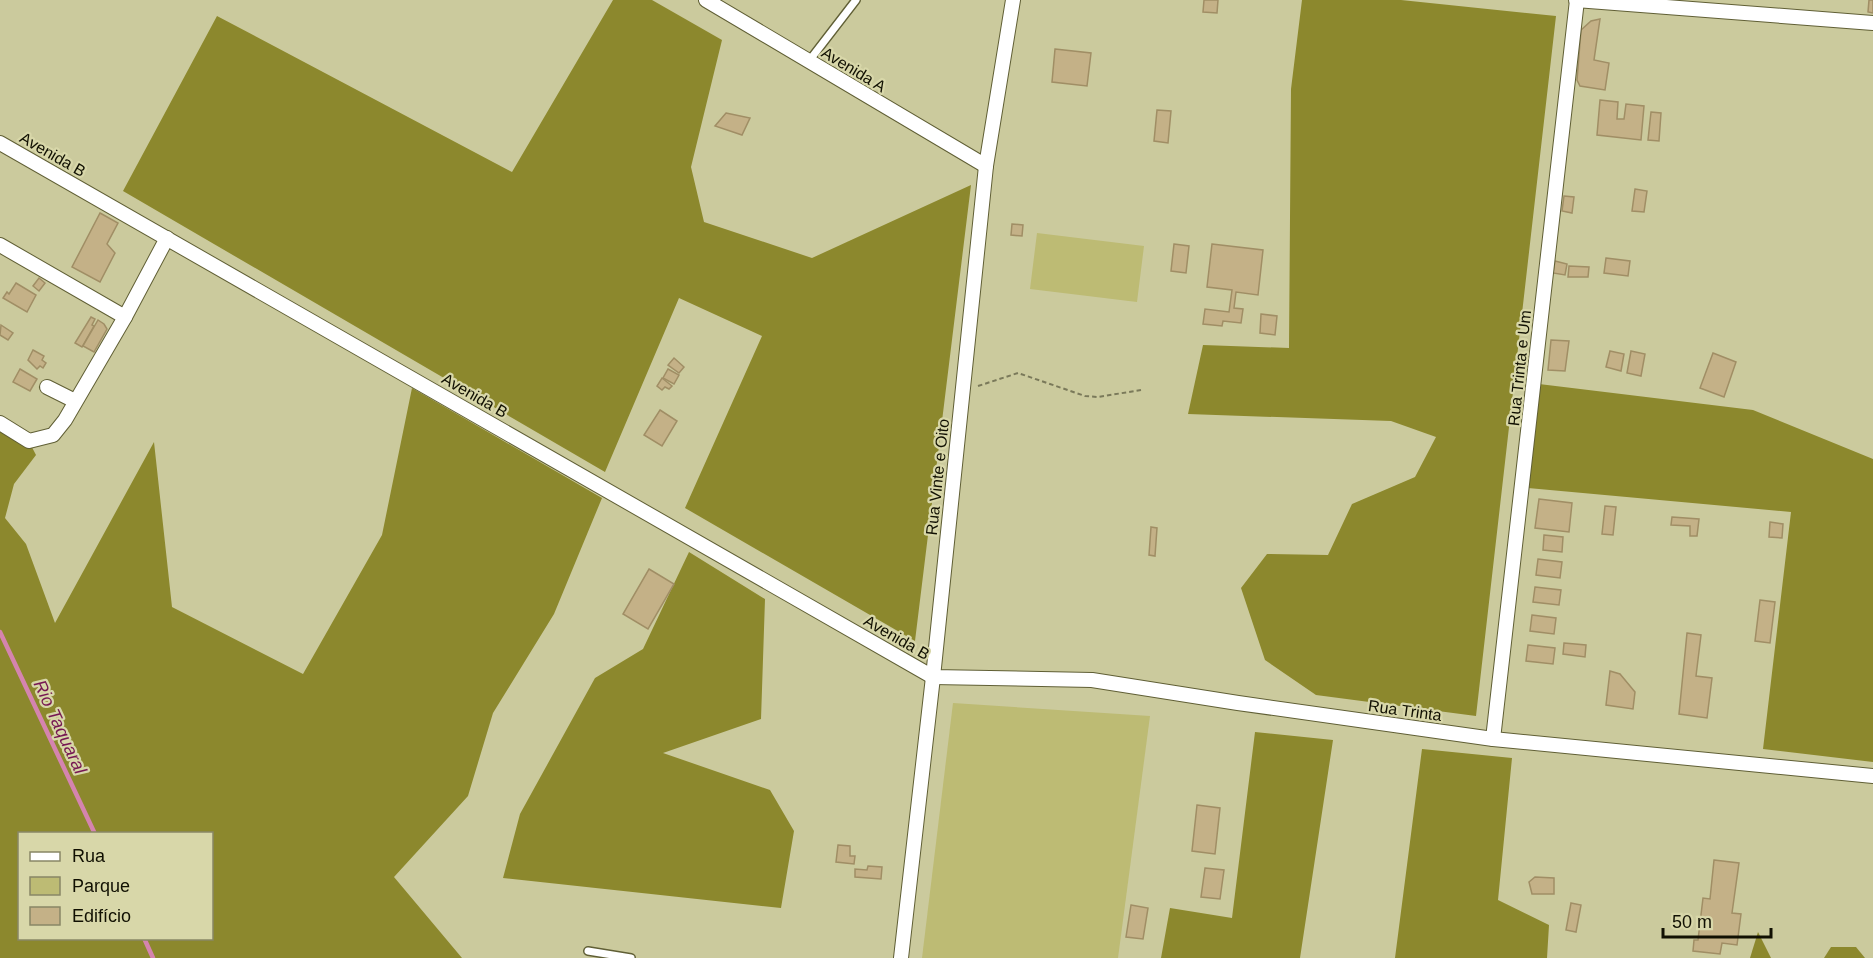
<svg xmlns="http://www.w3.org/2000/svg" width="1873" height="958" font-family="Arial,sans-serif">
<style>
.green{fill:#bdbb74}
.forest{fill:#8c882d;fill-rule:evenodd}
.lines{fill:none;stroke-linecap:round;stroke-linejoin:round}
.stream{stroke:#d584af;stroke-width:4.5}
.building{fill:#c4b187;stroke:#a08e65;stroke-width:1.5}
.lane-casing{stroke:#605f35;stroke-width:10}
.street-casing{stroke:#605f35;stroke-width:16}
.path{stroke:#7a795a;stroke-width:2;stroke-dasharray:4.5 3;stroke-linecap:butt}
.lane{stroke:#fff;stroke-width:7}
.street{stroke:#fff;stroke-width:14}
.labels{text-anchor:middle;stroke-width:4.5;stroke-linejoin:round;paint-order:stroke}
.street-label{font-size:16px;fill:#111002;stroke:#d8d7a9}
.water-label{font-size:18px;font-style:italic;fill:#761753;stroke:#d8d7a9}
</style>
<rect width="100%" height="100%" fill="#cbca9d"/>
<g class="green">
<polygon points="1037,233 1144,246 1137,302 1030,289"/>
<polygon points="953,703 1150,716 1118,958 922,958"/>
</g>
<g class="forest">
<polygon points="613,0 652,0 722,40 691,167 704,222 812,258 971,185 915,641 685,508 762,336 679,298 605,472 123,191 217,16 512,172"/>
<polygon points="1302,0 1401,0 1556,16 1476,716 1316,695 1265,660 1241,588 1267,554 1328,555 1352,504 1415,477 1436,437 1391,421 1188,414 1203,345 1289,348 1291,89"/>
<polygon points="1539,384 1753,410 1873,459 1873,762 1763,749 1791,512 1528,488"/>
<path d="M412 388 602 498 554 614 493 713 468 796 394 877 462 958H0V417L23 430 36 455 14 484 5 518 26 544 55 623 154 442 172 607 303 674 382 535ZM20 834H212V938H20Z"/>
<polygon points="689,552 765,599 761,719 663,753 770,790 794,831 781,908 503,878 520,814 595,678 643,649"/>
<polygon points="1255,732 1333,740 1300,958 1161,958 1170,908 1232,918"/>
<polygon points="1422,749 1512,758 1498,900 1549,925 1547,958 1395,958"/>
<polygon points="1758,932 1771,958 1750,958"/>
<polygon points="1831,947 1856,947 1865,958 1824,958"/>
</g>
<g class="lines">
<g class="stream">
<polyline points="0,632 95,834"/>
<polyline points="144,938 153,958"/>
</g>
</g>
<g class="building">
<polygon points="1204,0 1218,0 1217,13 1203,12"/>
<polygon points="1869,0 1873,0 1873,13 1868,12"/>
<polygon points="1600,19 1594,60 1609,63 1605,90 1580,86 1577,80 1581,30 1591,21"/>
<polygon points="1055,49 1091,53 1087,86 1052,82"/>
<polygon points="1600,100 1618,102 1617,119 1624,119 1626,104 1644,106 1641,140 1597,135"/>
<polygon points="1157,110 1171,111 1168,143 1154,141"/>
<polygon points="1651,112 1661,113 1659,141 1648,140"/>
<polygon points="726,113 750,118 742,135 715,126"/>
<polygon points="1635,189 1647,191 1644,212 1632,211"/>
<polygon points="1564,196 1574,197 1572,213 1562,211"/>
<polygon points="100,213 118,223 107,244 115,253 100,282 72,267"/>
<polygon points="1012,224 1023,225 1022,236 1011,235"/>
<polygon points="1174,244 1189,246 1186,273 1171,271"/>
<polygon points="1212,244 1263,250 1258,295 1236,292 1234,308 1243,309 1241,323 1223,321 1222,326 1203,324 1205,309 1229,312 1232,290 1207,287"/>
<polygon points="1606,258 1630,261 1628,276 1604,273"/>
<polygon points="1555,261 1567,264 1565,275 1553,273"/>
<polygon points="1569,266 1589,267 1588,277 1568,277"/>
<polygon points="39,278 45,283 39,291 33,286"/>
<polygon points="16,283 36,295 27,312 3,298 7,292 9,294"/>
<polygon points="1261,314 1277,316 1275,335 1260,333"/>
<polygon points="91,317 95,319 92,325 94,326 82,347 75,343"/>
<polygon points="98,320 104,324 107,329 94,352 83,346"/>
<polygon points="1,325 13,333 8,340 0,335"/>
<polygon points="1551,340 1569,341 1565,371 1548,370"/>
<polygon points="33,350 44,356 42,360 46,363 43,368 40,366 37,369 28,360"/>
<polygon points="1610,351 1624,354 1621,371 1606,367"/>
<polygon points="1631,351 1645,354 1641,376 1627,373"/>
<polygon points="1713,353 1736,362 1724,397 1700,388"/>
<polygon points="674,358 684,367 679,373 668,365"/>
<polygon points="20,369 37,379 30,391 13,382"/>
<polygon points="668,369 679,375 674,384 663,378"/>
<polygon points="662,378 672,386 669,389 665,387 662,390 657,386"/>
<polygon points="660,410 677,421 662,446 644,435"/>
<polygon points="1539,499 1572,503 1569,532 1535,528"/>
<polygon points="1605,506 1616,507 1613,535 1602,534"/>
<polygon points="1672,517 1699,519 1697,536 1690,536 1690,526 1671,525"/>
<polygon points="1770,522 1783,524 1782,538 1769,537"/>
<polygon points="1151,527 1157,528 1155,556 1149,555"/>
<polygon points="1544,535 1563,537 1562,552 1543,550"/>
<polygon points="1538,559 1562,562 1560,578 1536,575"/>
<polygon points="649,569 674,584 648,629 623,614"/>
<polygon points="1535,587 1561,590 1559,605 1533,602"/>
<polygon points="1760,600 1775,602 1770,643 1755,641"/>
<polygon points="1532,615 1556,618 1554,634 1530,631"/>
<polygon points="1687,633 1701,635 1696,676 1712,678 1707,718 1679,714"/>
<polygon points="1564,643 1586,645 1585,657 1563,654"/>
<polygon points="1528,645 1555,648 1553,664 1526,661"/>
<polygon points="1610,671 1620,674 1635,692 1633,709 1606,705"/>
<polygon points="1197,805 1220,808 1215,854 1192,851"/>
<polygon points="838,845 850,846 850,856 855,856 854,864 836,862"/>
<polygon points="1714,860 1739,863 1732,913 1741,914 1737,945 1722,943 1720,954 1693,951 1694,940 1698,940 1703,898 1710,899"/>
<polygon points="868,866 882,867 881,879 855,877 855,869 867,870"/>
<polygon points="1205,868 1224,870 1220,899 1201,897"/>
<polygon points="1535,877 1554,878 1554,894 1532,894 1529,882"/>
<polygon points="1571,903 1581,905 1576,932 1566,930"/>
<polygon points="1131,905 1148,908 1143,939 1126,937"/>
</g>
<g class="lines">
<g class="lane-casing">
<g id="lane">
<polyline points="809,61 856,0"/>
<polyline points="588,951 631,958"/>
</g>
</g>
<g class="street-casing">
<g id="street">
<polyline points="706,0 986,166"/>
<polyline points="1576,0 1873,23"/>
<polyline points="0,143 933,677 1092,680 1238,703 1493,739 1873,776"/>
<polyline points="0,245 125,317"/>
<polyline points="47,387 75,401"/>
<polyline points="0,423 29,441 53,435 65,420 125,317 167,238"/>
<polyline points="1493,739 1577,0"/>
<polyline points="901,958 933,677 986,166 1013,0"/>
</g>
</g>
<polyline class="path" points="978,386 1018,373 1085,396 1098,397 1141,390"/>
<use href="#lane" class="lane"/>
<use href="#street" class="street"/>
</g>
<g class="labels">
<g class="street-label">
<text transform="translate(854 69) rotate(31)" y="6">Avenida A</text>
<text transform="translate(53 154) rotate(30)" y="6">Avenida B</text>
<text transform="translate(1519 368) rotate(-84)" y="6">Rua Trinta e Um</text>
<text transform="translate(475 395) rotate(30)" y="6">Avenida B</text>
<text transform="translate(937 477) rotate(-84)" y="6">Rua Vinte e Oito</text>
<text transform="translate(897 637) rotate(30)" y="6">Avenida B</text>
<text transform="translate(1405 710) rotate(8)" y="6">Rua Trinta</text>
</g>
<g class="water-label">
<text transform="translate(60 727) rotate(65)" y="6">Rio Taquaral</text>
</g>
</g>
<rect x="18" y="832" width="195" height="108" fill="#d8d7a9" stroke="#888766" stroke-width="1.5"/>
<rect x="30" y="852" width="30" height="9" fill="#ffffff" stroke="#888766" stroke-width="1.5"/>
<text x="72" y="862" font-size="18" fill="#111002">Rua</text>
<rect x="30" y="877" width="30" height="18" fill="#bdbb74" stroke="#888766" stroke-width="1.5"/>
<text x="72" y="892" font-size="18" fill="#111002">Parque</text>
<rect x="30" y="907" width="30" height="18" fill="#c4b187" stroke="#888766" stroke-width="1.5"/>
<text x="72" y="922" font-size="18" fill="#111002">Edifício</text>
<path d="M1663 928v9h108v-9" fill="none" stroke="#111002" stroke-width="3"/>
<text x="1672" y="928" font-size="18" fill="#111002" stroke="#d8d7a9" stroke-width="4.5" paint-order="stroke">50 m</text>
</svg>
